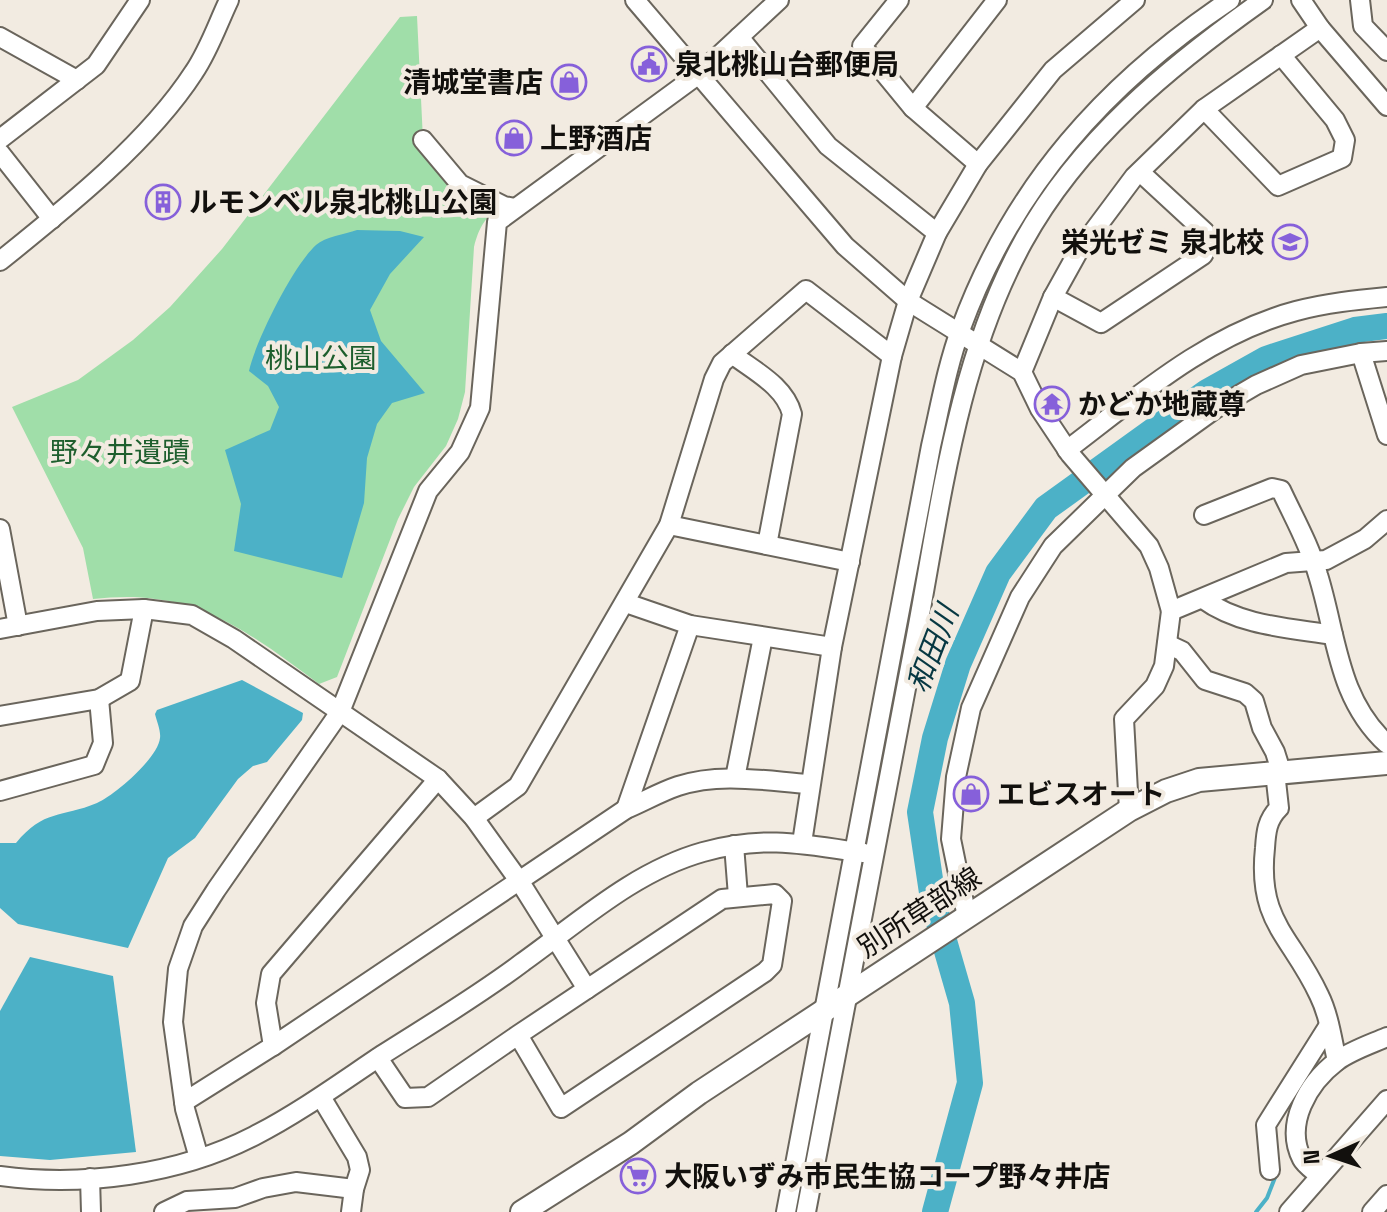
<svg xmlns="http://www.w3.org/2000/svg" width="1387" height="1212" font-family="'Space Grotesk','Noto Sans JP',sans-serif">
<style>
.green{fill:#a0dea9}
.water{fill:#4cb1c7}
.lines{fill:none;stroke-linecap:round;stroke-linejoin:round}
.stream{stroke:#4cb1c7;stroke-width:4}
.river{stroke:#4cb1c7;stroke-width:26}
.minor-casing{stroke:#6a655c;stroke-width:22}
.major-casing{stroke:#6a655c;stroke-width:26}
.minor{stroke:#fff;stroke-width:18}
.major{stroke:#fff;stroke-width:22}
.labels{text-anchor:middle;stroke-width:8;stroke-linejoin:round;paint-order:stroke}
.poi-label{font-size:28px;font-weight:bold;fill:#12100d;stroke:#f2ebe1;text-anchor:start}
.park-label{font-size:28px;fill:#1e5f2e;stroke:#f2ebe1}
.street-label{font-size:28px;fill:#12100d;stroke:#f2ebe1}
.water-label{font-size:30px;font-style:italic;fill:#073842;stroke:#f2ebe1}
</style>
<rect width="100%" height="100%" fill="#f2ebe1"/>
<path class="green" d="M417 16 423 140 460 184 504 206C485 216 479 227 474 247L465 392 458 419 446 446 414 487 398 519 337 677 319 684C270 648 218 606 155 599 134 596 114 597 93 599L83 548 12 407 78 380 133 340 170 307 222 249 400 17Z"/>
<g class="water">
<path d="M357 230 400 231 424 237 390 274 370 310 381 341 425 393 392 403 377 424 367 458 364 503 342 578 234 551 241 504 225 450 270 430 279 407 268 386 249 371C256 340 293 266 316 245 325 237 345 234 357 230Z"/>
<path d="M242 680 303 713 302 720 267 762 253 766 238 779 195 838 168 858 128 948 18 924 0 908V843H16C44 809 61 818 97 803 115 795 158 758 160 738 161 731 157 722 155 714L157 710Z"/>
<polygon points="30,957 113,976 136,1152 50,1160 0,1156 0,1011"/>
</g>
<g class="lines">
<polyline class="stream" points="1256,1212 1267,1198 1276,1175"/>
<polyline class="river" points="935,1212 970,1083 962,1003 934,906 920,812 935,738 958,664 998,573 1046,508 1207,392 1266,359 1355,330 1387,326"/>
<g class="minor-casing">
<g id="minor">
<polyline points="635,0 845,246 908,301 1022,372 1040,409 1070,454 1149,546 1159,568 1171,611 1286,563 1326,560 1365,539 1387,520"/>
<polyline points="899,0 862,46 913,108 978,164"/>
<polyline points="1301,0 1320,28 1387,106"/>
<polyline points="1360,0 1363,26 1387,51"/>
<polyline points="0,37 77,80"/>
<polyline points="739,37 828,146 937,233"/>
<polyline points="913,108 997,0"/>
<polyline points="1204,109 1278,186 1342,158 1345,140 1335,120 1281,55"/>
<polyline points="0,139 96,65 140,0"/>
<polyline points="423,140 460,184 504,206 515,208"/>
<polyline points="0,153 52,219"/>
<path d="M0 261C66 208 148 143 194 72 209 50 218 23 229 0"/>
<polyline points="1053,297 1101,323 1203,255 1209,244 1205,232 1140,172"/>
<polyline points="1361,353 1387,435"/>
<path d="M732 354C754 371 785 386 792 414L767 545"/>
<polyline points="1022,372 1053,297 1078,252 1134,177 1204,109 1320,28"/>
<path d="M1067 450C1138 396 1209 334 1296 311 1326 303 1356 300 1387 297"/>
<path d="M1204 515 1272 488 1281 490C1294 518 1310 546 1318 575 1337 636 1337 698 1387 744"/>
<polyline points="669,525 850,562"/>
<polyline points="0,529 18,626"/>
<path d="M1203 599C1240 626 1290 628 1333 635"/>
<polyline points="626,603 690,625 832,647"/>
<polyline points="0,629 97,611 144,609 192,615 234,639 438,779 474,818 520,882 587,989"/>
<polyline points="1167,644 1182,651 1205,680 1245,693 1254,701 1262,728 1275,752 1281,771"/>
<polyline points="0,716 99,699 130,681 144,609"/>
<path d="M1275 772 1279 808C1267 820 1266 832 1265 848 1257 922 1291 935 1319 995 1329 1015 1332 1039 1337 1061"/>
<polyline points="735,778 763,637"/>
<polyline points="0,791 94,765 103,743 99,699"/>
<polyline points="626,809 690,625"/>
<polyline points="1129,810 1124,719 1155,686 1164,666 1171,611"/>
<polyline points="474,818 518,786 669,525 714,379 722,363 806,290 892,356"/>
<polyline points="802,843 832,647 892,356 908,301 937,233 978,164 1053,70 1135,0"/>
<polyline points="734,845 738,896"/>
<polyline points="967,917 951,839 956,777 971,708 1020,597 1053,546 1133,468 1215,409 1256,385 1301,365 1361,353 1387,351"/>
<polyline points="273,1046 266,1003 271,974 438,779"/>
<polyline points="378,1058 405,1098 428,1097 518,1035 722,899 775,894 782,901 772,965 765,972 561,1108 518,1035"/>
<polyline points="321,1097 357,1157 360,1170 354,1189 351,1212"/>
<path d="M184 1102 273 1046 626 809C643 802 660 792 678 786 720 772 766 781 809 784"/>
<polyline points="199,1158 185,1109 173,1022 178,969 193,926 216,890 340,712 428,491 460,452 480,408 497,222 699,74 779,0"/>
<polyline points="1270,1170 1266,1125 1329,1025"/>
<path d="M0 1176C83 1187 178 1175 254 1136 299 1113 340 1083 382 1055 429 1025 478 996 523 962 579 922 635 871 703 852 763 835 804 844 864 853"/>
<path d="M1320 1176C1313 1170 1305 1165 1302 1159 1284 1124 1308 1083 1337 1061 1350 1051 1371 1044 1387 1037"/>
<polyline points="90,1178 91,1212"/>
<polyline points="164,1212 187,1201 235,1198 263,1188 296,1182 354,1189"/>
<path d="M786 1212 931 446C940 407 947 366 961 328 1013 186 1106 83 1230 0"/>
<path d="M806 1212C843 1020 879 828 916 636 941 503 957 362 1023 242 1079 140 1170 66 1263 0"/>
<polyline points="1289,1212 1387,1100"/>
<polyline points="1372,1212 1387,1195"/>
</g>
</g>
<g class="major-casing">
<polyline id="major" points="522,1212 631,1143 699,1093 1129,810 1166,791 1199,780 1387,763"/>
</g>
<use href="#minor" class="minor"/>
<use href="#major" class="major"/>
</g>
<defs>
<g id="civic-ring" transform="scale(1.8)"><circle r="9.5" fill="#f2ebe1" stroke="#8660da" stroke-width="1.5"/><path d="M-.6-6.5H3V-4.5H.6V-3L4-1V1h2V6H-6V1h2V-1L-.6-3ZM-1.2 2.5V6h2.4V2.5Z" fill="#8660da"/></g>
<g id="shop-ring" transform="scale(1.8)"><circle r="9.5" fill="#f2ebe1" stroke="#8660da" stroke-width="1.5"/><path d="M-5-2.5h2.3a2.7 3.5 0 0 1 5.4 0H5L5.5 6h-11ZM-1.5-2.5h3a1.5 2.3 0 0 0-3 0Z" fill="#8660da"/></g>
<g id="building-ring" transform="scale(1.8)"><circle r="9.5" fill="#f2ebe1" stroke="#8660da" stroke-width="1.5"/><path d="M-4-6H4V6H1V3H-1V6H-4ZM-2.5-4.3h1.7v1.8h-1.7ZM.8-4.3h1.7v1.8H.8ZM-2.5-1h1.7V.8h-1.7ZM.8-1h1.7V.8H.8Z" fill="#8660da"/></g>
<g id="school-ring" transform="scale(1.8)"><circle r="9.5" fill="#f2ebe1" stroke="#8660da" stroke-width="1.5"/><path d="M0-5L7-2L0 1L-7-2ZM-4 1L0 2.5L4 1V4Q0 6-4 4Z" fill="#8660da"/></g>
<g id="temple-ring" transform="scale(1.8)"><circle r="9.5" fill="#f2ebe1" stroke="#8660da" stroke-width="1.5"/><path d="M0-6L5-2H3V0L6.5 2.5H4V6H1.5V3h-3V6H-4V2.5H-6.5L-3 0V-2H-5Z" fill="#8660da"/></g>
<g id="supermarket-ring" transform="scale(1.8)"><circle r="9.5" fill="#f2ebe1" stroke="#8660da" stroke-width="1.5"/><path d="M-6-5.5h2.5l.6 2H6L4.5 2H-2.5L-4.4-4H-6ZM-1.5 3.2a1.3 1.3 0 1 0 .1 0ZM3 3.2a1.3 1.3 0 1 0 .1 0Z" fill="#8660da"/></g>
</defs>
<g fill-rule="evenodd">
<use href="#civic-ring" x="649" y="64"/>
<use href="#shop-ring" x="569" y="82"/>
<use href="#shop-ring" x="514" y="138"/>
<use href="#building-ring" x="163" y="202"/>
<use href="#school-ring" x="1290" y="242"/>
<use href="#temple-ring" x="1052" y="404"/>
<use href="#shop-ring" x="971" y="794"/>
<use href="#supermarket-ring" x="638" y="1176"/>
</g>
<g class="labels">
<g class="poi-label">
<text x="675" y="74">泉北桃山台郵便局</text>
<text x="543" y="92" text-anchor="end">清城堂書店</text>
<text x="540" y="148">上野酒店</text>
<text x="189" y="212">ルモンベル泉北桃山公園</text>
<text x="1264" y="252" text-anchor="end">栄光ゼミ 泉北校</text>
<text x="1078" y="414">かどか地蔵尊</text>
<text x="997" y="804">エビスオート</text>
<text x="664" y="1186">大阪いずみ市民生協コープ野々井店</text>
</g>
<g class="park-label">
<text x="321" y="368">桃山公園</text>
<text x="120" y="462">野々井遺蹟</text>
</g>
<g class="street-label">
<text transform="translate(919 912) rotate(-33)" y="10">別所草部線</text>
</g>
<g class="water-label">
<text transform="translate(933 649) rotate(-69)" y="10">和田川</text>
</g>
</g>
<g transform="translate(1331 1156) rotate(267)" stroke="#f2ebe1" stroke-width="6" paint-order="stroke">
<path d="M0-6L14 30L0 20L-14 30Z" fill="#12100d"/>
<text y="-12" font-size="22" font-weight="bold" text-anchor="middle" fill="#12100d">N</text>
</g>
</svg>
